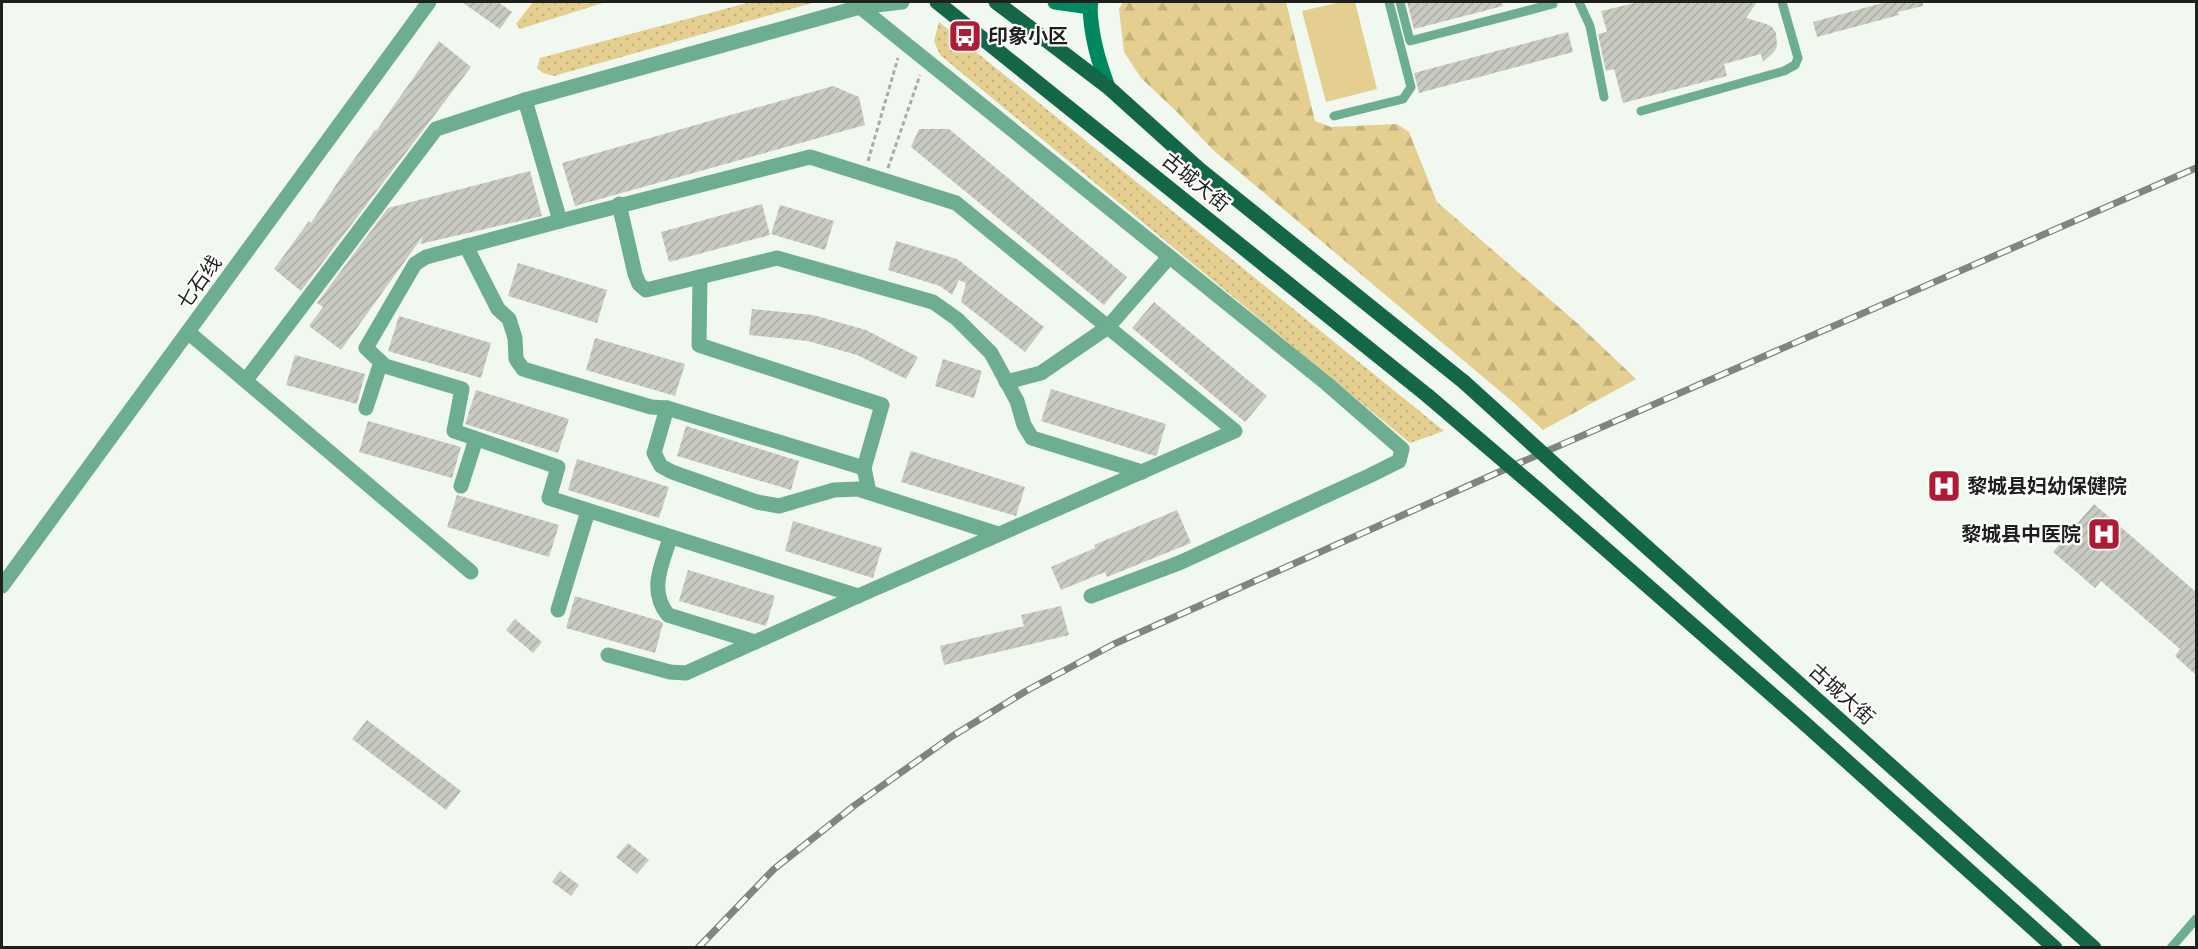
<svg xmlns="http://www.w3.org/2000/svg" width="2198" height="949" font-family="'PT Sans','Noto Sans SC',sans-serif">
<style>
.grass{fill:url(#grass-dots)}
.forest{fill:url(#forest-firs)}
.park{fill:#e4ce90}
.building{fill:url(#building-hatch)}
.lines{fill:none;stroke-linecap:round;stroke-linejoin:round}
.path{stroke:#a8ada6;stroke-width:3;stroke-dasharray:4.5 3;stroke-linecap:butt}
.service{stroke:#6eae90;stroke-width:9}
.minor{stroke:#6eae90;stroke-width:15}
.tertiary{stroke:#6eae90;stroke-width:15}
.secondary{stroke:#008960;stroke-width:15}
.primary{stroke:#146648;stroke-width:15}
.rail-casing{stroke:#80857f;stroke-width:7}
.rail{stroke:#fff;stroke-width:4.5;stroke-dasharray:14;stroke-linecap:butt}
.primary-bridge{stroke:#146648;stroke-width:15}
.labels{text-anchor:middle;stroke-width:4.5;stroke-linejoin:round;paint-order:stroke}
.poi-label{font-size:20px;font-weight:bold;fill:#1d201d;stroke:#fff;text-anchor:start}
.street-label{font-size:20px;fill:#1d201d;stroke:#fff}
</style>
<defs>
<pattern id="grass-dots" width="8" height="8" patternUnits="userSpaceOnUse" patternTransform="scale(1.5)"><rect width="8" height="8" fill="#e4ce90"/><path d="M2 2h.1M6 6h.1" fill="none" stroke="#c3b17c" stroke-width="1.8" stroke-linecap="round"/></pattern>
<pattern id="forest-firs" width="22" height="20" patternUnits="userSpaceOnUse" patternTransform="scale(1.5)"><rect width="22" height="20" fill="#e4ce90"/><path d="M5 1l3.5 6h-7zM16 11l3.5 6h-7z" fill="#c3b17c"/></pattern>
<pattern id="building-hatch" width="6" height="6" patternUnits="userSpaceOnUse" patternTransform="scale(1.5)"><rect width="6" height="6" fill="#c9cbc0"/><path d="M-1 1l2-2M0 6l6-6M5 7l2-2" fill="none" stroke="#acaea5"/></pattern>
</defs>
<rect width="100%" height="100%" fill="#f1f8ef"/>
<g class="grass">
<polygon points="533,2 606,2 520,29 516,24"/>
<polygon points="751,2 816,2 554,76 543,73 537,68 540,58"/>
<polygon points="939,22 1444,431 1410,443 940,55 934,41"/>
</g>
<polygon class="forest" points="1123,2 1286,2 1315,121 1331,127 1397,124 1409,132 1437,202 1577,323 1636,379 1543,430 1514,403 1213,150 1176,111 1141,78 1124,52 1119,9"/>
<polygon class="park" points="1341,2 1355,2 1377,89 1326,102 1302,11"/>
<g class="building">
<polygon points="462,2 498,2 512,12 500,29"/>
<polygon points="1407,2 1502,2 1503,6 1414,29"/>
<polygon points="1639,2 1757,2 1746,18 1766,24 1772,27 1776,33 1777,46 1774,52 1763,62 1761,54 1724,64 1727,76 1623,103 1614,69 1606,71 1603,58 1598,34 1607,32 1601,11"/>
<polygon points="1886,2 1923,2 1923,6 1898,12 1899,15 1817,37 1813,22"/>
<polygon points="1568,32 1573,52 1419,93 1414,73"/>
<polygon points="439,41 471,67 301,291 274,269 309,221 311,223 340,179 375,130 376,131"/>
<polygon points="833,86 859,97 865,125 575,206 562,163"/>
<polygon points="919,129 949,129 1127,277 1104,305 911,147"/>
<polygon points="530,171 542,216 420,244 423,236 341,350 309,326 323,307 317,303 388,208"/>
<polygon points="762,204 770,235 669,262 661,232"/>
<polygon points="780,205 834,221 825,250 771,234"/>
<polygon points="896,241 957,259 1044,327 1025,352 961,302 966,283 959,280 952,295 940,286 888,270"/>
<polygon points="518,263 607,290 597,323 508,296"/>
<polygon points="1154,302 1267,396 1245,422 1132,328"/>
<polygon points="752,309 813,315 866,330 918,357 906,379 857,355 808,341 749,335"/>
<polygon points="399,316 491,343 481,378 388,351"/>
<polygon points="595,338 685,364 675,396 586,370"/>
<polygon points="295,355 365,374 357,404 286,385"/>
<polygon points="943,359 982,371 974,398 935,386"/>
<polygon points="1051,389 1166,424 1157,454 1155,456 1041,421"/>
<polygon points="476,390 569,419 558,453 465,424"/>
<polygon points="368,421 461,447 452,478 359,452"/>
<polygon points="686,426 799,461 791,490 677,456"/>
<polygon points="911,451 1025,487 1016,516 901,482"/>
<polygon points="577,459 669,487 659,518 568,490"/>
<polygon points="457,495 559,525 549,557 447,527"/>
<polygon points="2094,504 2196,592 2196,675 2175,656 2180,649 2101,581 2095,588 2053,552"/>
<polygon points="1177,510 1191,543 1107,577 1105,572 1061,590 1051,567 1095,548 1094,545"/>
<polygon points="793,521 882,548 873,578 785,551"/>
<polygon points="688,570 775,596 766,626 679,601"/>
<polygon points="575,596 660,621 663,623 655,653 566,628"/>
<polygon points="1061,606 1069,635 944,665 940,646 1024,626 1021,615"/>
<polygon points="515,619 542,642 533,653 506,630"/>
<polygon points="367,720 461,791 446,810 352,739"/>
<polygon points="628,843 649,860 637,874 616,857"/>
<polygon points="560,871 579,885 571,896 552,882"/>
</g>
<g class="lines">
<g class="path">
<polyline points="868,161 898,58"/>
<polyline points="888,168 920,75"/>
</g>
<g class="service">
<polyline points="1400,2 1410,41 1553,4 1553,2"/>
<polyline points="1579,2 1590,26 1604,97"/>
<polyline points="1641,111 1784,71 1795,65 1798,58 1782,2"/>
<polyline points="1334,116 1403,99 1411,87 1389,2"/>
<polyline points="2171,948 2196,919"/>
</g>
<g class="minor">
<polyline points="860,7 1326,383 1402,449 1399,461 1369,476 1179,563 1091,596"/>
<polyline points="525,100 560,221 426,257 415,264 366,348 385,366 462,389 454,431 558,467 549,498 858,596"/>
<polyline points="619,204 635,274 639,284 646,290 777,258 933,302 957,319 991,353 1017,401 1024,425 1032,438 1142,472"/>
<polyline points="560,221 810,157 956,203 1235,431 858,596 686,673 670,672 608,655"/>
<polyline points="466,246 498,309 509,319 515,338 516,359 523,369 651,407 667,408 864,468"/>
<polyline points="700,277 699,345 882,405 864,468 869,492"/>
<polyline points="188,332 471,572"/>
<polyline points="246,380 436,129 525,100 860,7 902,2"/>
<polyline points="1006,382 1041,373 1108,327 1169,257"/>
<polyline points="366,408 381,362"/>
<polyline points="667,408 654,453 661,466 672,472 757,502 779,506 834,490 858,489 998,534"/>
<polyline points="461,486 476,439"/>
<path d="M670 538C662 565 648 590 668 615L755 642"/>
<polyline points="558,610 588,511"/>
</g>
<polyline class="tertiary" points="2,586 429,2"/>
<g class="secondary">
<polyline points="1055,2 1090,7 1091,2"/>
<path d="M1090 7C1091 36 1098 60 1108 87"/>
</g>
<g class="primary">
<polyline points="937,2 1428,396"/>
<polyline points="996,2 1108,87 1199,169 1464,382"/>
<polyline points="1563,472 2094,948"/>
<polyline points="1537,489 1802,721 2055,948"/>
</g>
<g class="rail-casing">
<polyline id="rail" points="698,948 774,869 855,805 951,737 1026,691 1114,644 1517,464 2196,168"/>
</g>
<use href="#rail" class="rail"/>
<g class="primary-bridge">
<polyline points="1464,382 1563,472"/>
<polyline points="1428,396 1537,489"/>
</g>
</g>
<defs>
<g id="bus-square" transform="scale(1.725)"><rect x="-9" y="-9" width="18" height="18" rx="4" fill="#af1b36" stroke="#fff"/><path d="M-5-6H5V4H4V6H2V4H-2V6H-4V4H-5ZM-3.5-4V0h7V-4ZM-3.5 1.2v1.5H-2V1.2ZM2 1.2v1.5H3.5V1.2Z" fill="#fff"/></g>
<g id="hospital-square" transform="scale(1.725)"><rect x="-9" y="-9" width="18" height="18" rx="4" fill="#af1b36" stroke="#fff"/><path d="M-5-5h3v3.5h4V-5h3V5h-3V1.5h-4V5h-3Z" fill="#fff"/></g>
</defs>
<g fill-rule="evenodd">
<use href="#bus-square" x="965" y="36"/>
<use href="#hospital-square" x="1944" y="486"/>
<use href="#hospital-square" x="2104" y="534"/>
</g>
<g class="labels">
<g class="poi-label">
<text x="988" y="43">印象小区</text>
<text x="1967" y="493">黎城县妇幼保健院</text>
<text x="2081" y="541" text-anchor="end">黎城县中医院</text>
</g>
<g class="street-label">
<text transform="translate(1196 182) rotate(39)" y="7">古城大街</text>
<text transform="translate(199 282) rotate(-54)" y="7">七石线</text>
<text transform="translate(1842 694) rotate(42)" y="7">古城大街</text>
</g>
</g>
<rect width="2198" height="949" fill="none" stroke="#1d201d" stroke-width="6"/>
</svg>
